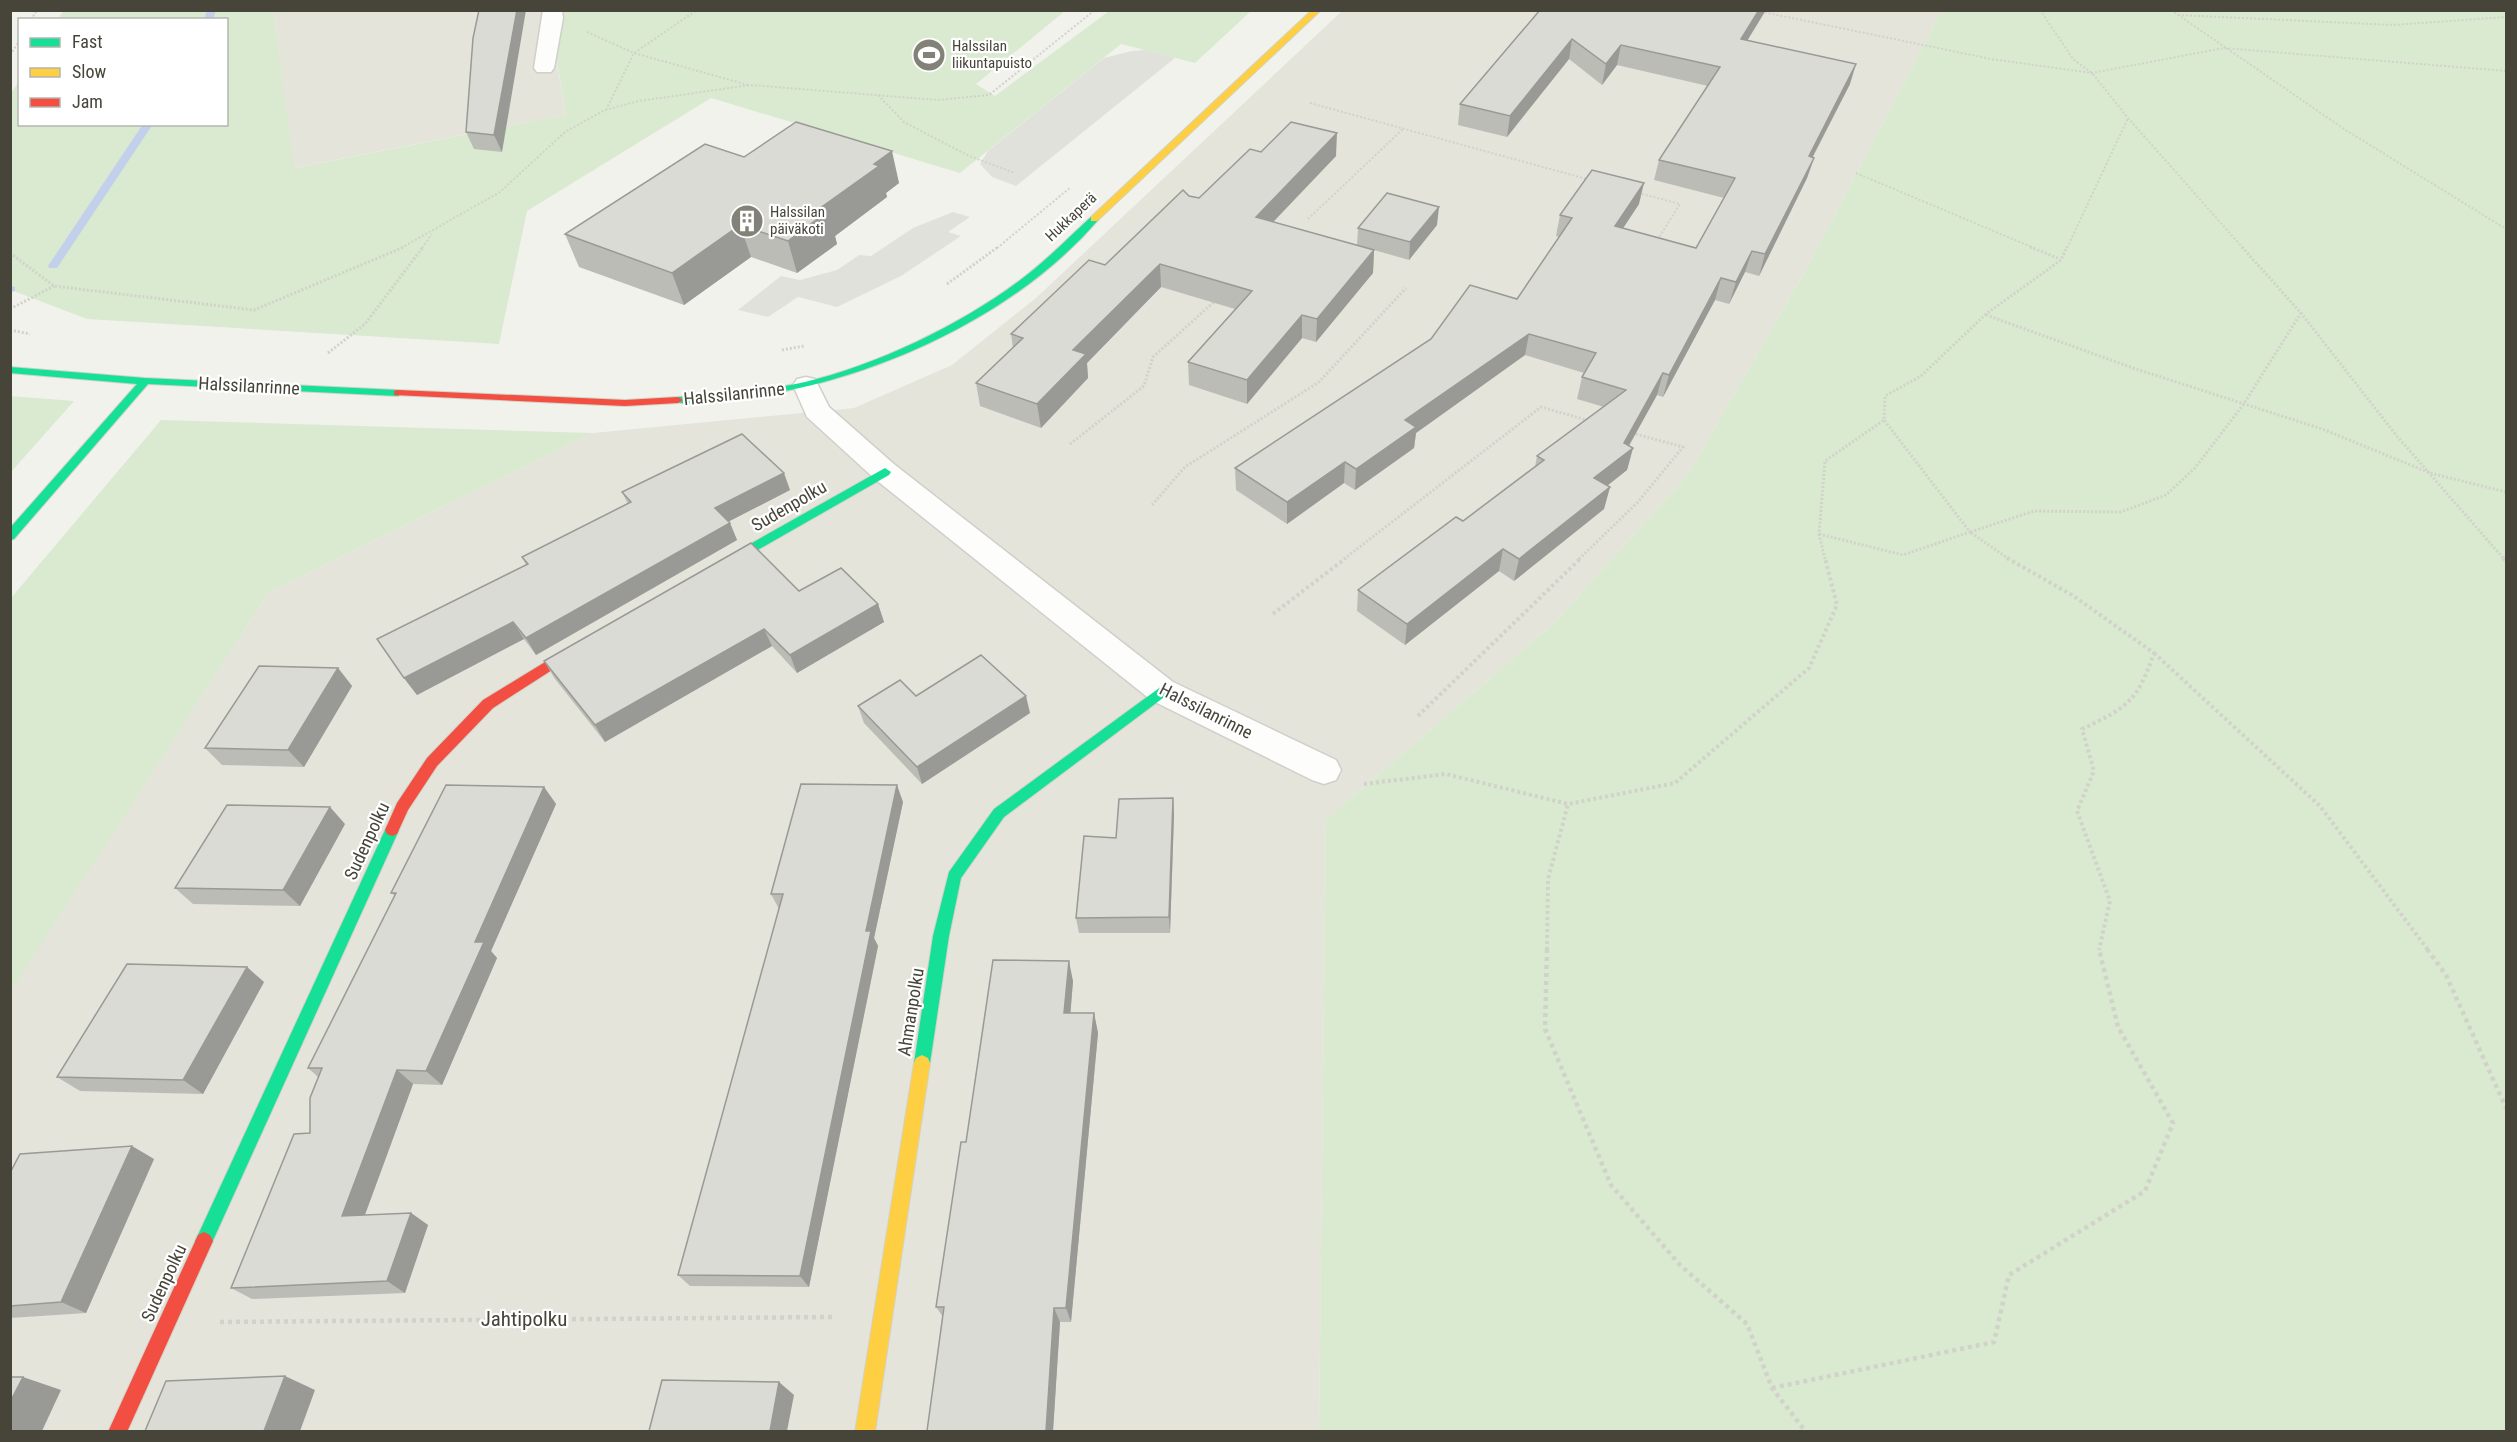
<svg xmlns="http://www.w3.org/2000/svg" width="2517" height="1442" font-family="'Roboto Condensed',sans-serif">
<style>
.residential{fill:#e5e4db}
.green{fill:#d9ead0}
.parking{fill:#e1e1dc}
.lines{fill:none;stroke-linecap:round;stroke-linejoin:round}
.stream{fill:#c2d0eb;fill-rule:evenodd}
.street-casing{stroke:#d0cfca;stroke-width:3}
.fast-casing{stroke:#d2d2c6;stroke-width:2}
.slow-casing{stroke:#d2d2c6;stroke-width:2}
.jam-casing{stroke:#d2d2c6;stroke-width:2}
.path-far3{stroke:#d2d2cb;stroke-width:2;stroke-dasharray:2 2;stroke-linecap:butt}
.path-far2{stroke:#d2d2cb;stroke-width:3;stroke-dasharray:2 2;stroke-linecap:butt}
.path-far1{stroke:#d2d2cb;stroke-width:4;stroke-dasharray:3 3;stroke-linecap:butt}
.path{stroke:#d2d2cb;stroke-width:4.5;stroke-dasharray:4 4;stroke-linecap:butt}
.street{fill:#fdfdfc;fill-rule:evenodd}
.fast{fill:#16e098;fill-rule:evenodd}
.slow{fill:#ffcf43;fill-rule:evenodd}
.jam{fill:#f24e42;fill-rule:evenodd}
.wall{fill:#bcbcb7}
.shaded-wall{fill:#999995}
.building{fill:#dbdbd5;stroke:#999995;stroke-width:1.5}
.labels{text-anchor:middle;stroke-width:4.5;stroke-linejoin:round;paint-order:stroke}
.far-poi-label{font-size:15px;fill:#474539;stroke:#fff;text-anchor:start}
.far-street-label{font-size:15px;fill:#474539;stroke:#fff}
.street-label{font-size:18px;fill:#474539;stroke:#fff}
.near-street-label{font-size:21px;fill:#474539;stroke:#fff}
</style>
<rect width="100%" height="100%" fill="#f2f2ed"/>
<g class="residential">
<polygon points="273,11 548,11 566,115 293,168"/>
<polygon points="1342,11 1942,11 1804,273 1688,475 1554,623 1326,820 1319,1431 11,1431 10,991 269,592 593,433 854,408 952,365 1036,298"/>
</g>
<g class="green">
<polygon points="64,10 273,11 294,168 566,115 554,43 558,11 1065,11 976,84 995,96 1109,11 1251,11 1195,63 1121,44 960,173 711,98 527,211 499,344 87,319 11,290 10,95 19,81 20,124 226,124 226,20 58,19"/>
<polygon points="1942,11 2506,11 2506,1431 1319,1431 1326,820 1554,623 1688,475 1804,273"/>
<polygon points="10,396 74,401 11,472 10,472"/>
<polygon points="161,420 593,433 269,592 11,991 11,598"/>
</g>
<g class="parking">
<polygon points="1145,50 1175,58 1016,186 992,177 980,164 988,151 1104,58 1132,51"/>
<polygon points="953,212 970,217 948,232 961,236 901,276 837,307 798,297 768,317 738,310 781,276 800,280 837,270 859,255 871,256 913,228"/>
</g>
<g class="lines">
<g class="stream">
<polygon points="207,10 216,10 213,20 204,20"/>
<polygon points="143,124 153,124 57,268 49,268 48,266"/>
<polygon points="10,286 15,287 15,291 10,292"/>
</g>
<g class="street-casing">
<g id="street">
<polygon points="543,10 562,10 563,18 554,68 551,72 537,72 534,68"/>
<polygon points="806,377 815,379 829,407 895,465 1173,682 1336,760 1341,770 1336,780 1324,784 1312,780 1151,700 875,479 807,417 793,385 797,379"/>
</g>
</g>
<g class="fast-casing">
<g id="fast">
<path d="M1091 217 1099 219C1012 321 857 388 726 400 714 401 680 407 673 400L678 397C720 394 764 391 805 382 877 365 960 325 1019 281 1045 262 1067 239 1091 217Z"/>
<polygon points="10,367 145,378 398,390 403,393 398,396 148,384 14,539 10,540 10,528 137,384 10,373"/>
<polygon points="885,468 891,472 889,475 719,572 711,572 709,569 711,566"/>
<polygon points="1162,686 1167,687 1169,691 1167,695 1004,817 961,878 949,936 930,1063 928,1068 922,1071 916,1068 914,1063 933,936 949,872 994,809"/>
<polygon points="392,824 397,826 399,830 210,1247 204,1250 198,1247 195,1241 198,1235 385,830 387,826"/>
</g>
</g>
<g class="slow-casing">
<g id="slow">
<polygon points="1312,10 1321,10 1097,221 1091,221 1091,217"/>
<polygon points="922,1055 928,1058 930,1063 875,1432 855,1432 914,1063 916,1058"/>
</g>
</g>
<g class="jam-casing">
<g id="jam">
<polygon points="398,390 625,400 678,397 683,400 678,403 625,406 394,395 394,391"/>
<polygon points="586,637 592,642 591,645 493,708 437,766 408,810 397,834 392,836 387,834 385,830 397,803 427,758 483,700"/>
<polygon points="204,1232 210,1235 213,1241 127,1432 108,1432 198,1235"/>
</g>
</g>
<g class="path-far3">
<polyline points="1753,10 1991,59 2092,73 2224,48 2506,71"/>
<polyline points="2040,10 2073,59 2092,73 2128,118 2243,248"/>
<polyline points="2171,10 2344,129 2506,229"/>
<polyline points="2178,15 2393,25 2506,17"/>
<polyline points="31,20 37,10"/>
<polyline points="587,32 634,53 748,85"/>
<polyline points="10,55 20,40"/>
<polyline points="878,95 904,122 969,156 1015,173"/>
<polyline points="1310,103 1590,180"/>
<polyline points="606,110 634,53 697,10"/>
<polyline points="1856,173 2034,248"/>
<polyline points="1638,193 1680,204 1656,242"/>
<polyline points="1308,219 1403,129"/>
<polyline points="401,248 500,192 565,132 605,110 639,101 750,85 938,100 989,95 1095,10"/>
<polyline points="422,248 432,234"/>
<polyline points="997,248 1071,187"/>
<polyline points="2067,248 2128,118"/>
</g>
<g class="path-far2">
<polyline points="2030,247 2060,259"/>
<polyline points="2242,247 2301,313 2396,435 2504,559"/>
<polyline points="10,253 54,286 254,310 404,247"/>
<polyline points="947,284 998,247"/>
<polyline points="10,309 54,286"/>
<polyline points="1986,315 2133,368 2325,430 2430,473 2506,492"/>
<polyline points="10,330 30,334"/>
<polyline points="782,350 804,346"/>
<polyline points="328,353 365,324 423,247"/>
<polyline points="1070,444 1144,386 1153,357 1216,300"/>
<polyline points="1152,505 1185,467 1319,382 1406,288"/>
<polyline points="1819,534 1903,555 1970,532 1884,420"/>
<polyline points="1344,559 1541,407 1590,421"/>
<polyline points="1579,559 1638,502 1683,447 1632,433"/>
<polyline points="1825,559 1819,534 1825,461 1884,420 1885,396 1921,376 1986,314 2061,260 2067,247"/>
<polyline points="2009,559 1970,532 2034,511 2121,512 2166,495 2195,468 2243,405 2301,313"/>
</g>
<g class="path-far1">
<path d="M2007 558 2072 595 2154 653C2137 702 2128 707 2082 729L2094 771 2077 811 2110 901 2099 950"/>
<polyline points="2503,558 2506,561"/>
<polyline points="1273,614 1346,558"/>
<polyline points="2154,653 2320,806 2428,950"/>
<polyline points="1418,716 1581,558"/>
<polyline points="1364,784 1446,774 1568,804 1675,783 1809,668 1837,605 1825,558"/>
<polyline points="1547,950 1548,879 1568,804"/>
</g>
<g class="path">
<polyline points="1547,949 1545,1029 1611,1185 1680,1265 1747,1324 1772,1388 1806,1432"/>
<polyline points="2427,949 2446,975 2506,1108"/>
<polyline points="220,1322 834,1317"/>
<polyline points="1772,1388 1994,1342 2009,1275 2145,1191 2173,1123 2118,1027 2099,949"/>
</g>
<use href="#street" class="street"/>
<use href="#fast" class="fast"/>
<use href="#slow" class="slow"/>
<use href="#jam" class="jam"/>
</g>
<g class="wall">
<polygon points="479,10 502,152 474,149 466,132"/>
<polygon points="1540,10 1747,40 1850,84 1813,157 1814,158 1807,178 1759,276 1745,272 1729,304 1715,300 1663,397 1657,395 1629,446 1633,448 1627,470 1607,486 1610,487 1604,509 1514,581 1499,571 1405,645 1357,611 1358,590 1463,521 1535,467 1537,456 1604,407 1577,399 1582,377 1584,373 1525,355 1416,433 1414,448 1355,490 1344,483 1287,524 1236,490 1235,468 1517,299 1559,237 1556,236 1560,215 1639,204 1623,228 1696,248 1724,198 1654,180 1659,160 1708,86 1617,65 1602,85 1569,59 1507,137 1458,125 1460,104"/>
<polygon points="1261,152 1336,156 1273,222 1357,245 1358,228 1437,225 1409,260 1374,250 1373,273 1316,342 1302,338 1247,404 1189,385 1188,362 1235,309 1161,287 1087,363 1088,378 1041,428 980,406 976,383 1013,348 1011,334 1105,265 1189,196 1199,198"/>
<polygon points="744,157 899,183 886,193 887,197 835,236 837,244 797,273 751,257 684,305 579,267 565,234"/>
<polygon points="790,490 729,521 737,540 536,655 524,639 417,695 404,678 526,565 522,557 628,504 622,492"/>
<polygon points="799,591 878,604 884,622 797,673 772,646 605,742 555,679 544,661"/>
<polygon points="338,668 352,686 304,767 222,765 205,748"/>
<polygon points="916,696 1030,713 922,784 864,723 858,706"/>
<polygon points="544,787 556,804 491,951 497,958 442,1085 413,1084 365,1215 411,1213 428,1225 405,1293 252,1299 231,1288 310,1133 318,1077 308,1068 395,896 391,893"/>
<polygon points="1173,798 1174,815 1170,933 1079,933 1076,918 1116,838"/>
<polygon points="903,802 874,938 878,946 809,1287 690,1286 678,1275 779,909 771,894"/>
<polygon points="345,824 300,906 193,904 175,888"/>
<polygon points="1073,981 1070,1013 1094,1013 1098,1033 1071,1322 1060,1322 1053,1431 927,1431 943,1317 936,1307 966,1142"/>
<polygon points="264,982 203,1094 80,1091 57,1077"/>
<polygon points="154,1159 86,1313 10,1318 10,1173"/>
</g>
<g class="shaded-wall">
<polygon points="517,10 526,10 502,152 494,135"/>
<polygon points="1759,10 1766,10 1736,59 1741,39"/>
<polygon points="1572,39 1569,59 1507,137 1510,116"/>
<polygon points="1621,45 1617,65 1602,85 1606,64"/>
<polygon points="1856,64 1850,84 1802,177 1809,156"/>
<polygon points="1337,133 1336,156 1256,240 1256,217"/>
<polygon points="892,151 899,183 886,193 887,197 835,236 837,244 797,273 788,241 819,209 874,164"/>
<polygon points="1814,158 1807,178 1759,276 1765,254"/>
<polygon points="1644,183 1639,204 1610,248 1615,226"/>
<polygon points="1439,207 1437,225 1409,260 1410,242"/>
<polygon points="740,225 751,257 684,305 672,273"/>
<polygon points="1374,250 1373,273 1316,342 1317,319"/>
<polygon points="1752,251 1745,272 1729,304 1736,282"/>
<polygon points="1160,264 1161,287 1087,363 1088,378 1041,428 1037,404 1073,350"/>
<polygon points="1721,278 1715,300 1663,397 1669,375"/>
<polygon points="1302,315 1302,338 1247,404 1247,380"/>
<polygon points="1529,334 1525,355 1416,433 1414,448 1355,490 1356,469 1405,420"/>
<polygon points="1663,373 1657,395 1623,456 1633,448 1627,470 1589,500 1594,478 1624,443"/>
<polygon points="1345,462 1344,483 1287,524 1287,502"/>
<polygon points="784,473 790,490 722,525 715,508"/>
<polygon points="1610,487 1604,509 1514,581 1519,559"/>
<polygon points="730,523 737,540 536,655 526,638"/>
<polygon points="1503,549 1499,571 1405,645 1407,624"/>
<polygon points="878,604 884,622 797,673 790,655"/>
<polygon points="513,622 524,639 417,695 404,678"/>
<polygon points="764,629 772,646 605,742 595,725"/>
<polygon points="338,668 352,686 304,767 288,750"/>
<polygon points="1026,696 1030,713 922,784 917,767"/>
<polygon points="897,785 903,802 874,938 878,946 809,1287 800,1276 866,931"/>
<polygon points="544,787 556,804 491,951 497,958 442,1085 426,1071 475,942"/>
<polygon points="1173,798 1174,815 1170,933 1169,917"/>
<polygon points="330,807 345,824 300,906 283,890"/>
<polygon points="1069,961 1073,981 1069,1032 1064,1013"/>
<polygon points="247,967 264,982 203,1094 183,1080"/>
<polygon points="1094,1013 1098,1033 1071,1322 1066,1308"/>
<polygon points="397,1070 413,1084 360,1228 342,1216"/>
<polygon points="132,1146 154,1159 86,1313 61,1302"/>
<polygon points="411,1213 428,1225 405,1293 387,1281"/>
<polygon points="1054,1308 1060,1322 1053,1431 1046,1431"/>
<polygon points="285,1376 315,1390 300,1431 264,1431"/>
<polygon points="23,1377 61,1390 42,1431 10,1431 10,1402"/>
<polygon points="779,1382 794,1395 787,1431 770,1431"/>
</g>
<g class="building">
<polygon points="479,10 517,10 494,135 466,132 473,38"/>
<polygon points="1540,10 1759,10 1741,39 1856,64 1809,156 1814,158 1765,254 1752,251 1736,282 1721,278 1669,375 1663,373 1624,443 1633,448 1594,478 1610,487 1519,559 1503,549 1407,624 1358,590 1456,517 1463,521 1544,460 1537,456 1626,390 1582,377 1596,353 1529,334 1405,420 1416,427 1356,469 1345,462 1287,502 1235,468 1431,339 1470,285 1517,299 1572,218 1560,215 1592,170 1644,183 1615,226 1696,248 1735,178 1659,160 1720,67 1621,45 1606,64 1572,39 1510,116 1460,104"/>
<polygon points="796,122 892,151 874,164 879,166 819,209 828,211 788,241 740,225 672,273 565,234 705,144 744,157"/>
<polygon points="1291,122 1337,133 1256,217 1374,250 1317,319 1302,315 1247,380 1188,362 1252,291 1160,264 1073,350 1086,354 1037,404 976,383 1023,338 1011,334 1089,260 1105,265 1183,190 1189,196 1199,198 1250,149 1261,152"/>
<polygon points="1387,193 1439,207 1410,242 1358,228"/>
<polygon points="742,434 784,473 715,508 730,523 526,638 513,622 404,678 377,639 528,564 522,557 631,502 622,492"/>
<polygon points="751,543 799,591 841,568 878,604 790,655 764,629 595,725 544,661"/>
<polygon points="981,655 1026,696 917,767 858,706 900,680 916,696"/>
<polygon points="259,666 338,668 288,750 205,748"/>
<polygon points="801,784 897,785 866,931 871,931 800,1276 678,1275 783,894 771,894"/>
<polygon points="446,785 544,787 475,942 484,942 426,1071 397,1070 342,1216 411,1213 387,1281 231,1288 294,1134 310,1133 310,1098 322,1068 308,1068 396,893 391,893"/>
<polygon points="1173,798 1169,917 1076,918 1084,836 1116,838 1119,799"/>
<polygon points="227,805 330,807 283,890 175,888"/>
<polygon points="993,960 1069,961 1064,1013 1094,1013 1066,1308 1054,1308 1046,1431 927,1431 944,1307 936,1307 961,1142 966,1142"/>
<polygon points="127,964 247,967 183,1080 57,1077"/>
<polygon points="132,1146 61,1302 10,1306 10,1173 20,1154"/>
<polygon points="285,1376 264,1431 145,1431 166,1381"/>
<polygon points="10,1377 23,1377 10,1402"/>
<polygon points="662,1380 779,1382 770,1431 649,1431"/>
</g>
<defs>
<g id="stadium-disc" transform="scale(1.725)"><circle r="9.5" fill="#838278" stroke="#fff"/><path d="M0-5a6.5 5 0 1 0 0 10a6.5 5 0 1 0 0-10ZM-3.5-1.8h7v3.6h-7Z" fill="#fff"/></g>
<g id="building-disc" transform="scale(1.725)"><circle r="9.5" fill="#838278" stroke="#fff"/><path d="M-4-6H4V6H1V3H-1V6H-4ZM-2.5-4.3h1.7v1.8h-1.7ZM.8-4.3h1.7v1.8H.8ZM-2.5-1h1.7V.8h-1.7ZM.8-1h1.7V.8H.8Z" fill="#fff"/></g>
</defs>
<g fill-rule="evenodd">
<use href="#stadium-disc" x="929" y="55"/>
<use href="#building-disc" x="747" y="221"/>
</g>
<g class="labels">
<g class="far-poi-label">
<text x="952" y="51">Halssilan<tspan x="952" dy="17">liikuntapuisto</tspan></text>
<text x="770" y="217">Halssilan<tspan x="770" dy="17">päiväkoti</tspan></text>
</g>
<g class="far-street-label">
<text transform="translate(1071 217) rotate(-43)" y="5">Hukkaperä</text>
</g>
<g class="street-label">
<text transform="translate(249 386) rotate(3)" y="6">Halssilanrinne</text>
<text transform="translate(734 394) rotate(-6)" y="6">Halssilanrinne</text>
<text transform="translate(789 506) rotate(-30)" y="6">Sudenpolku</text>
<text transform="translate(1206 711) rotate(27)" y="6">Halssilanrinne</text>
<text transform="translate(367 841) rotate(-65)" y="6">Sudenpolku</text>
<text transform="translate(911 1012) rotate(-81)" y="6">Ahmanpolku</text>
<text transform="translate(164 1283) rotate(-65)" y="6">Sudenpolku</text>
</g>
<g class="near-street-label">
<text x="524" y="1326">Jahtipolku</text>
</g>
</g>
<rect width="2517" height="1442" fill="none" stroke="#474539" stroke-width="24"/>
<rect x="18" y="18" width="210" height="108" fill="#ffffff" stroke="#b5b5b0" stroke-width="1.5"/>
<rect x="30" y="38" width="30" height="9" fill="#16e098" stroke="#b5b5b0" stroke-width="1.5"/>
<text x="72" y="48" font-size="18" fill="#474539">Fast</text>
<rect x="30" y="68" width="30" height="9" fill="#ffcf43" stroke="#b5b5b0" stroke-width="1.5"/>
<text x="72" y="78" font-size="18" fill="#474539">Slow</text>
<rect x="30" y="98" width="30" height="9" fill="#f24e42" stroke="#b5b5b0" stroke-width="1.5"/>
<text x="72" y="108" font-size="18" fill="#474539">Jam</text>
</svg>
